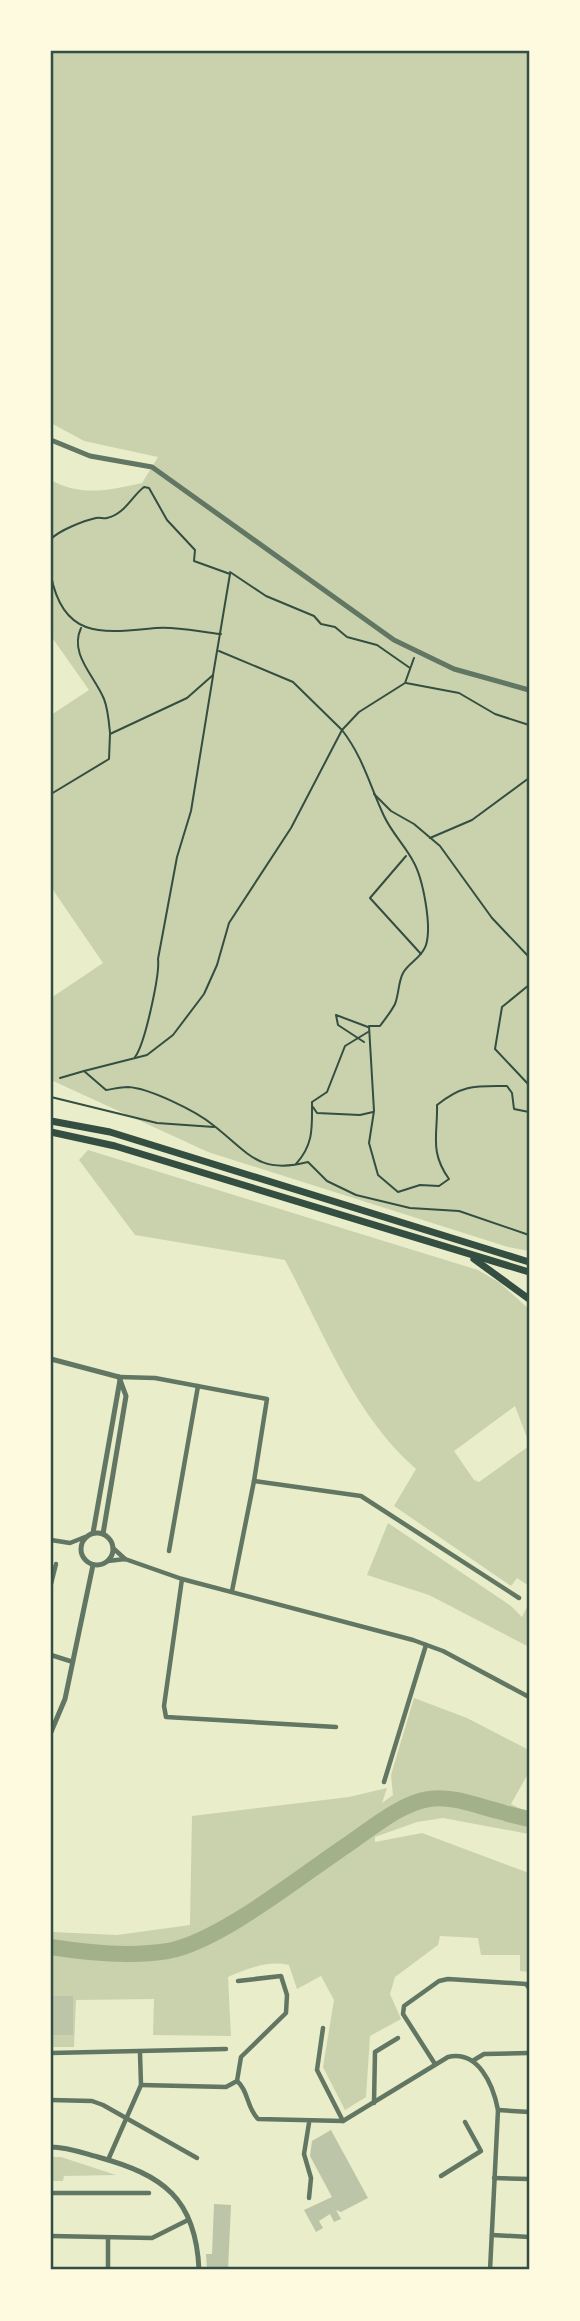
<svg xmlns="http://www.w3.org/2000/svg" width="580" height="2321" font-family="Raleway,sans-serif">
<style>
.green{fill:#cad2ad}
.lines{fill:none;stroke-linecap:round;stroke-linejoin:round}
.river{stroke:#a3b18a;stroke-width:16}
.building{fill:#bcc5a7}
.path{stroke:#344e41;stroke-width:2}
.minor{stroke:#617663;stroke-width:4.5}
.tertiary{stroke:#617663;stroke-width:5}
.trunk{stroke:#344e41;stroke-width:7}
.neatline{fill:none;stroke:#344e41;stroke-width:2.5}
</style>
<rect width="100%" height="100%" fill="#e9edc9"/>
<g class="green">
<path d="M51 51H529V1251L508 1247 208 1152 51 1080V998L103 963 51 887V715L89 690 51 636V480C81 497 110 490 142 483L158 457 84 441 51 423Z"/>
<path d="M88 1150 478 1270 500 1283 529 1309V1443L515 1406 454 1451 474 1480 479 1482 529 1446V1586L517 1578 511 1586 394 1506 416 1469C354 1415 323 1331 285 1260L135 1235 79 1160Z"/>
<polygon points="388,1523 511,1606 522,1617 529,1603 529,1647 429,1595 367,1575"/>
<path d="M414 1698 467 1718 529 1750V1772L511 1804 529 1813V1834L443 1818 417 1822 375 1837V1842L422 1833 529 1873V1972L520 1971V1955H481L478 1938 440 1936 438 1945 395 1977 390 1994 401 2019 370 2036 366 2097 345 2110 323 2067 334 2000 321 1976 297 1989 289 1965C268 1960 247 1969 228 1977L231 2036 153 2035 154 1999 76 2000 74 2047H51V1919L52 1932 117 1935 190 1925 192 1816 349 1797 387 1788 382 1803 393 1795 391 1775Z"/>
<polygon points="51,2157 61,2157 116,2175 64,2176 63,2181 51,2181"/>
</g>
<g class="lines">
<g class="river">
<polyline points="508,1814 529,1819"/>
<path d="M51 1947C88 1953 130 1957 168 1951 221 1941 303 1874 350 1843 373 1827 402 1803 429 1799 452 1795 480 1807 502 1812"/>
</g>
</g>
<g class="building">
<rect x="51" y="1996" width="22" height="39"/>
<polygon points="331,2130 368,2198 341,2212 336,2210 341,2219 334,2222 330,2214 319,2221 323,2228 316,2232 304,2210 332,2197 310,2156 312,2141"/>
<polygon points="214,2204 231,2205 228,2270 207,2270 206,2254 212,2254"/>
</g>
<g class="lines">
<g class="path">
<path d="M51 539C60 530 83 521 96 518 100 517 103 519 107 518 125 514 131 497 144 487L149 488 167 520 195 550 194 561 230 574 213 675 187 698 110 734 109 759 51 794"/>
<polyline points="230,572 266,596 314,616 321,624 335,627 347,637 377,645 410,668"/>
<path d="M51 576C64 640 103 633 156 628 177 626 200 632 221 634"/>
<path d="M81 628C69 654 94 675 104 699 108 709 109 722 110 733"/>
<path d="M414 658 405 683 359 712 342 730C363 757 370 786 384 816 392 833 405 846 413 861 423 878 432 926 426 945 422 958 409 962 403 973 398 983 399 994 395 1004 391 1012 385 1019 380 1026H369L374 1111 369 1143 378 1175 398 1192 420 1185 439 1186 449 1179C429 1151 438 1134 437 1105 463 1084 476 1086 507 1086L512 1093 514 1109 529 1112"/>
<polyline points="406,683 459,693 495,714 529,725"/>
<polyline points="374,794 391,811 414,824 440,846 492,918 529,957"/>
<polyline points="430,838 472,820 529,778"/>
<polyline points="406,856 370,898 421,954"/>
<polyline points="529,985 502,1007 495,1049 529,1085"/>
<polyline points="364,1042 338,1025 336,1015 368,1027"/>
<path d="M135 1057C145 1044 160 974 158 959L177 857 191 811 213 676"/>
<polyline points="84,1071 147,1055 173,1035 204,994 217,965 229,923 291,828 342,730 293,682 219,651"/>
<path d="M60 1078 84 1071 106 1090C113 1089 121 1087 128 1087 149 1088 196 1111 213 1125 248 1152 258 1175 308 1162L327 1181 356 1195 410 1208 459 1211 529 1235"/>
<polyline points="51,1097 157,1123 214,1127"/>
<polyline points="313,1107 317,1113 360,1115 373,1112"/>
<path d="M296 1164C314 1144 312 1127 312 1102L327 1092 345 1046 368 1032"/>
</g>
<g class="minor">
<polyline points="119,1377 155,1378 267,1399 254,1481 232,1591"/>
<polyline points="254,1481 361,1496 519,1598"/>
<polyline points="51,1540 70,1543 85,1537"/>
<polyline points="113,1548 125,1559"/>
<polyline points="169,1551 198,1386"/>
<polyline points="108,1561 125,1559 182,1579 413,1640 443,1651 529,1697"/>
<polyline points="182,1579 164,1706 166,1717 336,1727"/>
<polyline points="51,1584 56,1564"/>
<polyline points="51,1655 73,1662"/>
<polyline points="384,1782 426,1645"/>
<polyline points="323,2028 317,2070 343,2121"/>
<polyline points="51,2053 226,2049"/>
<polyline points="474,2060 484,2054 528,2053"/>
<polyline points="435,2064 403,2014 404,2006 439,1981 448,1979 526,1984 529,1988"/>
<path d="M237 2081C249 2091 246 2107 258 2119L343 2121 448 2057C478 2050 493 2084 498 2110L490 2270"/>
<polyline points="141,2085 226,2087 237,2081 241,2057 286,2013 287,1995 281,1976 238,1981"/>
<polyline points="51,2100 92,2101 103,2105 197,2158"/>
<polyline points="374,2103 375,2052 398,2038"/>
<polyline points="498,2110 529,2112"/>
<polyline points="108,2160 141,2085 140,2053"/>
<polyline points="441,2176 481,2151 465,2122"/>
<polyline points="494,2178 529,2179"/>
<polyline points="51,2193 149,2193"/>
<polyline points="309,2198 311,2178 304,2154 309,2123"/>
<polyline points="492,2235 529,2237"/>
<polyline points="51,2236 152,2238 188,2220"/>
<polyline points="108,2238 108,2270"/>
</g>
<g class="tertiary">
<polyline points="51,440 90,456 152,467 394,640 454,669 529,690"/>
<polyline points="51,1359 119,1377"/>
<circle cx="97" cy="1549" r="16"/>
<polyline points="93,1533 120,1380"/>
<polyline points="103,1534 126,1396 119,1377"/>
<polyline points="51,1732 65,1699 93,1565"/>
<path d="M51 2147C67 2147 83 2153 98 2157 163 2175 196 2198 199 2270"/>
</g>
<g class="trunk">
<polyline points="51,1121 110,1132 529,1262"/>
<polyline points="51,1132 115,1146 529,1272"/>
<polyline points="474,1259 529,1299"/>
</g>
</g>
<rect width="580" height="2321" fill="none" stroke="#fefae0" stroke-width="105"/>
<rect x="52" y="52" width="476" height="2216" class="neatline"/>
</svg>
